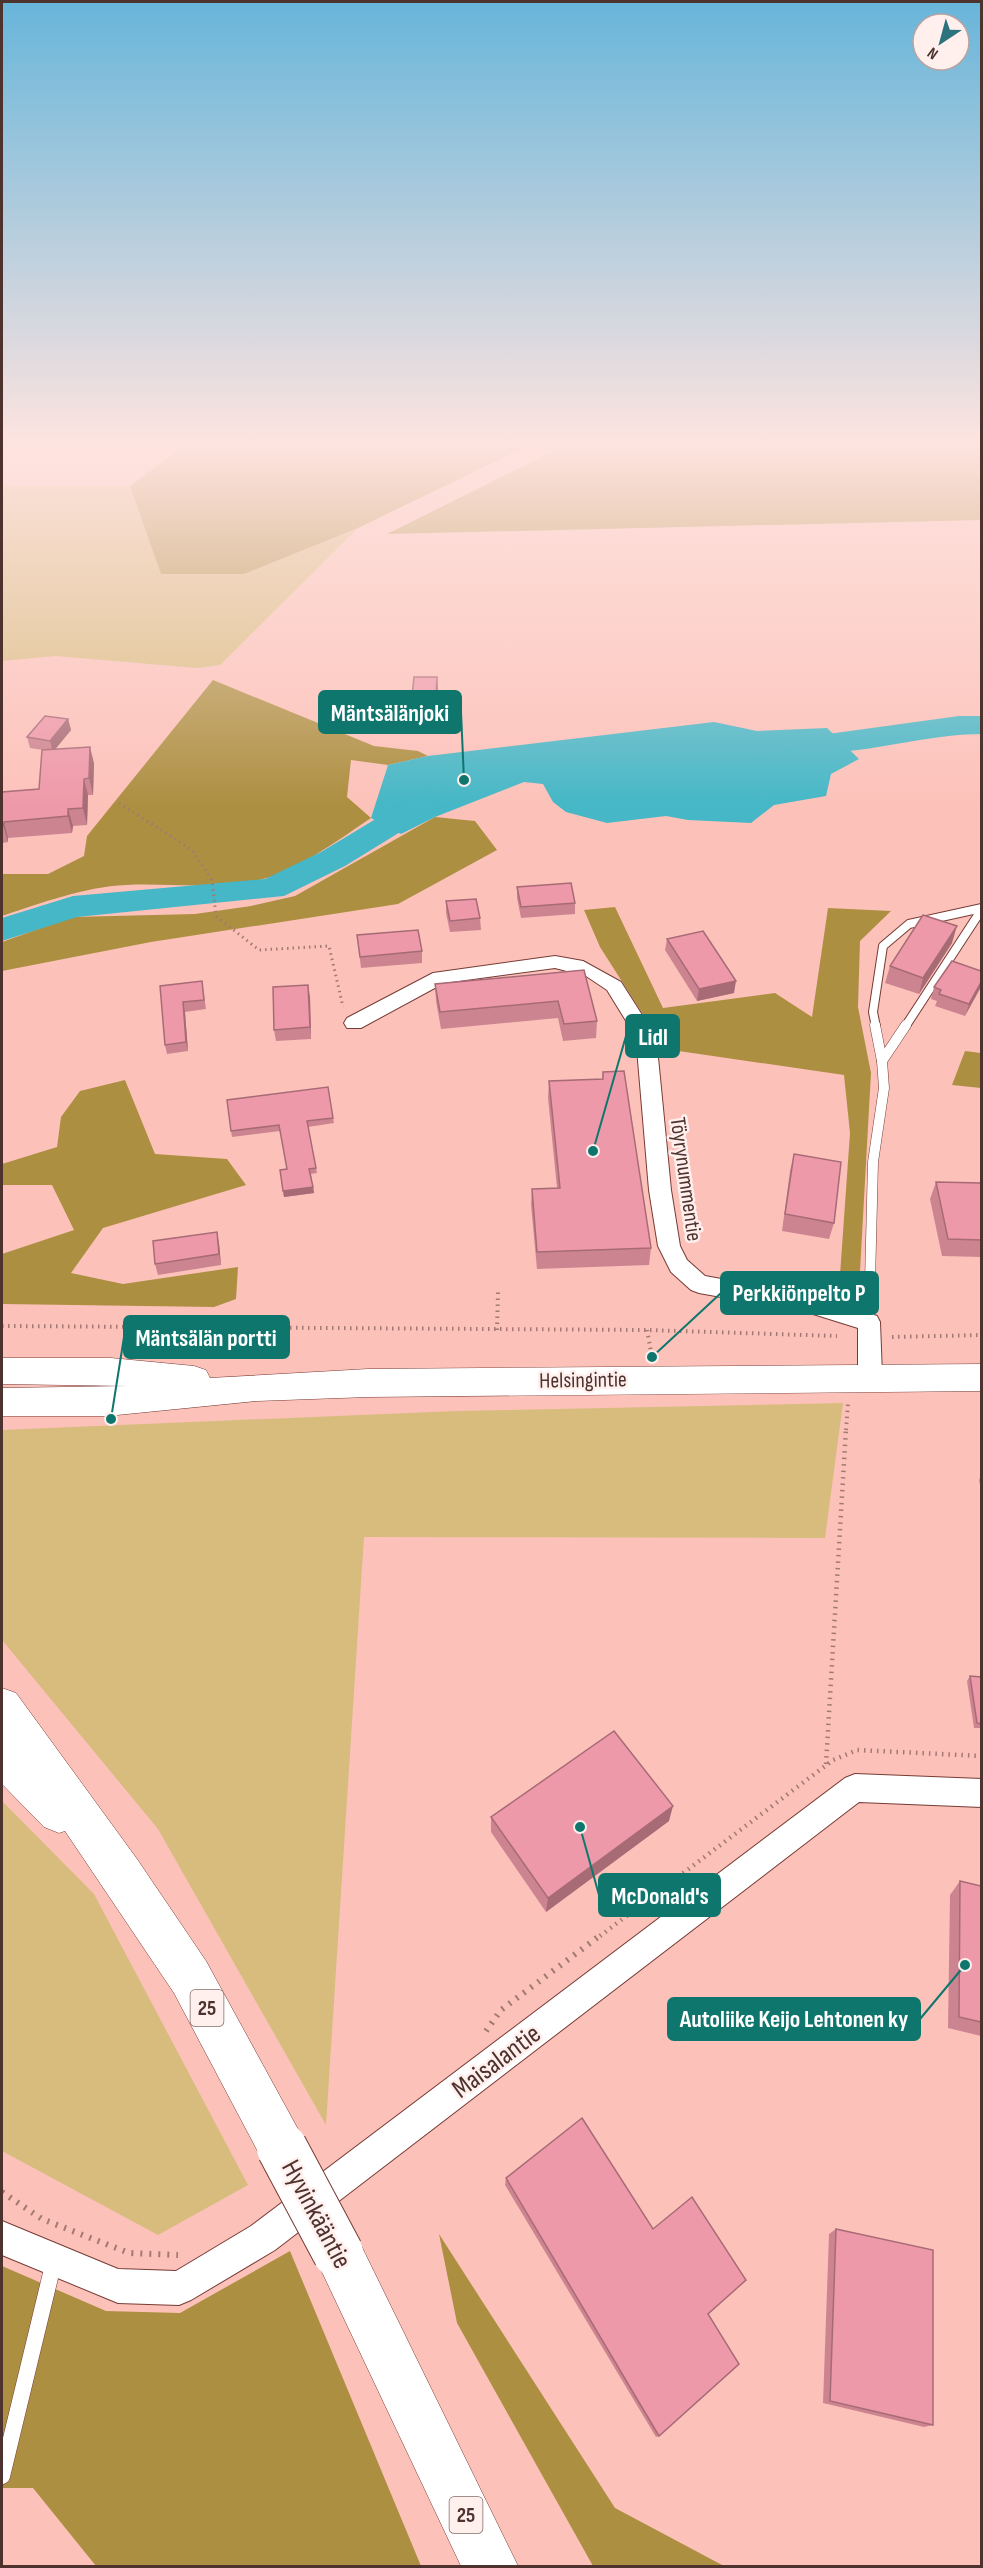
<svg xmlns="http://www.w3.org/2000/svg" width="983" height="2568" font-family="'Sofia Sans Condensed',sans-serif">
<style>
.green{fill:#d7bc7e}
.forest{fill:#ad8f41}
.water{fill:#45b7c6}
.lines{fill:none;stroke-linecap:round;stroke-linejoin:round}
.river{fill:#45b7c6;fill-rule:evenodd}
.service-far2-casing{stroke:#773b35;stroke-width:10}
.service-far1-casing{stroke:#773b35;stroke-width:11}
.service-casing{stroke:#773b35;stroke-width:17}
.minor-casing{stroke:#773b35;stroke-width:2}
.secondary-casing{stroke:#773b35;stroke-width:1}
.trunk-casing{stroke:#773b35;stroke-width:1}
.path-far3{stroke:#a37973;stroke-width:3;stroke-dasharray:1.5 4;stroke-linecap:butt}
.path-far2{stroke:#a37973;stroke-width:4;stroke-dasharray:1.5 4.5;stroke-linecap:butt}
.path-far1{stroke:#a37973;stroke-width:4.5;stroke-dasharray:1.5 5;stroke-linecap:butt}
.path{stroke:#a37973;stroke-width:6;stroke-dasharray:2 7;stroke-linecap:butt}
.service-far2{stroke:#fff;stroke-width:8}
.service-far1{stroke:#fff;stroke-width:10}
.service{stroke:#fff;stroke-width:16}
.minor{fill:#fff;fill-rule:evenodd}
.secondary{fill:#fff;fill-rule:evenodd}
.trunk{fill:#fff;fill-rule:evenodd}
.trunk-bridge-casing{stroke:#773b35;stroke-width:52;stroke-linecap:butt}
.trunk-bridge{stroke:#fff;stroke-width:50}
.wall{fill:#cd8491}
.shaded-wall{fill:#a76b76}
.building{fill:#ee99a9;stroke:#a76b76;stroke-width:1.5}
.labels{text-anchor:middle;stroke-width:5;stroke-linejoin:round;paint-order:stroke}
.shield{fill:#ffefed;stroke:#836b67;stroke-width:1.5}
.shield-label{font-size:21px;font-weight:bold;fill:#4e322e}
.street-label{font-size:22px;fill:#4e322e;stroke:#ffefed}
.near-street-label{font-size:27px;fill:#4e322e;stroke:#ffefed}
.leader{fill:none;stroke:#0f766e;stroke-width:2}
.callout-dot{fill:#0f766e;stroke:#ffefed;stroke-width:2}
.callout{fill:#0f766e;stroke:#0f766e;stroke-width:2}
.callout-label{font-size:24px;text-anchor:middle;font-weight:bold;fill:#fff}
</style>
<rect width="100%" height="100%" fill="#fcc2ba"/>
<g class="green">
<polygon points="2,486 130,486 161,574 244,574 358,528 220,665 197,668 55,656 2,661"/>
<polygon points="843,1403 825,1538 364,1537 326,2125 158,1829 2,1640 2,1430 456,1411"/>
<polygon points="2,1801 94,1894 248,2185 158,2235 2,2151"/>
</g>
<g class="forest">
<polygon points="183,447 525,447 358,528 244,574 161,574 130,486"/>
<polygon points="562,447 981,447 981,520 387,534"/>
<path d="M213 680 374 746 418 751 428 756 388 765 351 760 347 797 371 818C340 839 295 872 259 880 215 890 170 883 126 885 84 887 41 903 2 916V874H48L84 856 87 836Z"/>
<polygon points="435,817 475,821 497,850 398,904 151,942 2,971 2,942 72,917 195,914 251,906 295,896"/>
<polygon points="615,907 663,1008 775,993 812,1017 828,908 891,911 860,941 858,1007 871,1073 860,1271 840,1275 850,1133 844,1075 665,1049 600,947 584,910"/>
<polygon points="965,1051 981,1053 981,1088 952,1085"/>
<polygon points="125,1080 155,1154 227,1159 246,1185 103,1228 71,1273 123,1284 238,1267 236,1299 214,1307 2,1304 2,1254 74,1230 52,1185 2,1185 2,1164 57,1147 61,1117 80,1091"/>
<polygon points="439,2234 615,2508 724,2566 593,2566 457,2323"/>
<polygon points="290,2251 421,2566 96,2566 33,2488 2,2488 2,2266 106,2311 180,2313"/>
</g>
<polygon class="water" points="714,722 757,731 827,728 859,759 831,774 826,796 774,805 751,823 688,820 666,816 607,823 566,812 553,802 543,784 524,782 435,817 401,834 371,818 388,765 428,756"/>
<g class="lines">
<g class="river">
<path d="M959 716H982V734C912 734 840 765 771 748L767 741 771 734 782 732 828 734Z"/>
<polygon points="438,785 449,788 454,795 449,802 345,866 284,896 77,917 2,941 2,918 73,896 265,879 321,852 427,788"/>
</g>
<g class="service-far2-casing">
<g id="service-far2">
<polyline points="876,1027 873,1012 883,946 909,924 982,908"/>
<polyline points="905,1027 982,909"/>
</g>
</g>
<g class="service-far1-casing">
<g id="service-far1">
<polyline points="875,1025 882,1061"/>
<polyline points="869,1322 873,1162 884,1088 882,1061 906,1025"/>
</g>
</g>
<g class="service-casing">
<polyline id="service" points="2,2476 54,2261"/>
</g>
<g class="minor-casing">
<g id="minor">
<polygon points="555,956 583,961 621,982 656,1037 671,1190 680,1246 687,1260 705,1276 810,1295 877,1316 880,1322 882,1376 878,1383 870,1386 862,1383 858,1376 858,1328 810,1313 699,1293 691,1290 671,1272 658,1246 649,1190 636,1037 607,990 586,976 555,968 444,983 361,1028 347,1028 344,1023 347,1018 433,973"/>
<polygon points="855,1774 982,1779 982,1807 859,1802 275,2250 191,2300 179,2305 118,2303 2,2255 2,2221 118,2269 176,2271 251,2226 845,1778"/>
</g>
</g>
<g class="secondary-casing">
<polygon id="secondary" points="2,1358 111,1358 194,1366 206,1370 210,1378 368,1369 982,1364 982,1391 368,1397 257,1401 107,1416 2,1416 2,1388 127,1386 2,1384"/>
</g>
<g class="trunk-casing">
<g id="trunk">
<polygon points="2,1688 16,1693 137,1859 206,1961 299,2131 306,2148 299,2165 282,2172 265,2165 174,1993 65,1831 59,1833 44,1827 2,1784"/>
<polygon points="338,2228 356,2235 518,2566 461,2566 313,2253 320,2235"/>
</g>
</g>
<polyline class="path-far3" points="119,803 192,850 212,880 216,916 259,950 329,946 343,1007"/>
<g class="path-far2">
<polyline points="2,1326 647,1330 837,1336"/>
<polyline points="497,1330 498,1292"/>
<polyline points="647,1330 652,1357"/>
<polyline points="892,1337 982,1335"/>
<polyline points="846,1430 848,1404"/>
</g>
<g class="path-far1">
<polyline points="826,1764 846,1429"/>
<polyline points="600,1936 833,1760 857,1750 982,1756"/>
</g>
<g class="path">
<polyline points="486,2031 501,2010 602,1934"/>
<polyline points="2,2192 42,2219 129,2253 178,2255"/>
</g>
<use href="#service-far2" class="service-far2"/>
<use href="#service-far1" class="service-far1"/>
<use href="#service" class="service"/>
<use href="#minor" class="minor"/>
<use href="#secondary" class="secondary"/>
<use href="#trunk" class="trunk"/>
<g class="trunk-bridge-casing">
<polyline id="trunk-bridge" points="282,2148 338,2253"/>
</g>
<use href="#trunk-bridge" class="trunk-bridge"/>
</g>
<g class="wall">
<polygon points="438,688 436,708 413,707 412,696"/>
<polygon points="68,719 71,730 55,749 94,763 93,795 88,795 87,825 73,826 72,833 8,838 8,842 2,843 2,792 39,789 43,750 30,748 27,737"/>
<polygon points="517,887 575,903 575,914 521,918 517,898"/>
<polygon points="446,901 480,918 481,930 450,932 446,913"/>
<polygon points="357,935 422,951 422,963 361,968"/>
<polygon points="667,939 734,993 697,1001 665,950"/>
<polygon points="952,943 919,994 885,983 890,966"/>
<polygon points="584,970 597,1021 596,1038 563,1041 558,1018 441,1029 436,1001 435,984"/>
<polygon points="981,971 965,1016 935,1006 937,1001 931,999 934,987"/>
<polygon points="202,981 206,1009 185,1012 188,1051 167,1054 165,1045 160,986"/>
<polygon points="310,997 311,1039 276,1041 274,1030"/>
<polygon points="603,1072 651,1248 649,1265 537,1269 531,1205 532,1189 557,1188 548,1098 549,1081 602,1079"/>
<polygon points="333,1118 334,1123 308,1127 317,1173 311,1174 314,1193 284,1197 280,1170 287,1169 280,1131 232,1137 231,1131"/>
<polygon points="794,1154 834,1223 829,1239 782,1231 790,1171"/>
<polygon points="936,1182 981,1183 981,1257 942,1256 930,1199"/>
<polygon points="219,1243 221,1265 158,1275 155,1264"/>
<polygon points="981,1476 981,1489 979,1480"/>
<polygon points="970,1676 981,1677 981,1728 974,1728 967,1681"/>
<polygon points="491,1817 669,1821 546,1912 491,1832"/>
<polygon points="960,1881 981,1886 981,2036 948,2028 950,1895"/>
<polygon points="506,2178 659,2436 656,2437 505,2185"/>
<polygon points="836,2229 933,2425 924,2427 823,2403 829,2234"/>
</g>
<g class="shaded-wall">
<polygon points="437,677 438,688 436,708 436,697"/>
<polygon points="68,719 71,730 53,752 50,741"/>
<polygon points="90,747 94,763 93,795 89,778"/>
<polygon points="84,779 88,795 87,825 83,808"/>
<polygon points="68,809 73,826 72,833 68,816"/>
<polygon points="4,822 8,838 8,842 3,825"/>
<polygon points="957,926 952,943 919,994 923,978"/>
<polygon points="736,981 734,993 697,1001 699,989"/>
<polygon points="981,982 981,987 965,1016 969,1004"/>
<polygon points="308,985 310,997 311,1039 310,1027"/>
<polygon points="183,1002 185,1012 188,1051 186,1042"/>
<polygon points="313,1187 314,1193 284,1197 283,1191"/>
<polygon points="217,1232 219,1243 221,1265 219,1254"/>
<polygon points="673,1806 669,1821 546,1912 548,1898"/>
</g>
<g class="building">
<polygon points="414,677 437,677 436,697 412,696"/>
<polygon points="45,716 68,719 50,741 27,737"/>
<polygon points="90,747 89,778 84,779 83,808 68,809 68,816 4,822 3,825 2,826 2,792 39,789 42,750"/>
<polygon points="571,883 575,903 521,907 517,887"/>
<polygon points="476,899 480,918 450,921 446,901"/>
<polygon points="923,915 957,926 923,978 890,966"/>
<polygon points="418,930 422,951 360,957 357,935"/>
<polygon points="703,931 736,981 699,989 667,939"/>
<polygon points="952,961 981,971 981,982 969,1004 939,994 941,990 934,987"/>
<polygon points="584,970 597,1021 564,1024 558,1001 440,1012 435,984"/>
<polygon points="202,981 204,1000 183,1002 186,1042 165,1045 160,986"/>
<polygon points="308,985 310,1027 274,1030 273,987"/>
<polygon points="624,1071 651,1248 537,1252 532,1189 560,1188 549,1081 603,1079 603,1072"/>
<polygon points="328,1087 333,1118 307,1121 316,1168 309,1169 313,1187 283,1191 280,1170 287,1169 279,1125 231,1131 227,1100"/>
<polygon points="794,1154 841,1162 834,1223 785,1214"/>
<polygon points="936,1182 981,1183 981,1240 948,1239"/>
<polygon points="217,1232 219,1254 155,1264 153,1241"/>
<polygon points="970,1676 981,1677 981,1724 977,1723"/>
<polygon points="614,1731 673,1806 548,1898 491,1817"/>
<polygon points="960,1881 981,1886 981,2022 959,2017"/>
<polygon points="582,2118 653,2229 692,2197 746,2280 708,2314 739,2364 659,2436 506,2178"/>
<polygon points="836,2229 933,2250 933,2425 830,2401"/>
</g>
<linearGradient id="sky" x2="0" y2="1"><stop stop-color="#67b5da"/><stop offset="0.55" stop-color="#fee4e0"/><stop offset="1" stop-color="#fee4e0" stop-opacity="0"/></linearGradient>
<rect width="983" height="806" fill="url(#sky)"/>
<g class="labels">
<g class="shield">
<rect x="190.5" y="1990" width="33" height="36" rx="4.5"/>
<rect x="449.5" y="2497" width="33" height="36" rx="4.5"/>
</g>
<g class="shield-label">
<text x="207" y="2015">25</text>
<text x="466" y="2522">25</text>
</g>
<g class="street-label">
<text transform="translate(687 1179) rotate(82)" y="8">Töyrynummentie</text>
<text transform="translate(583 1379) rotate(-1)" y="8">Helsingintie</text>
</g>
<g class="near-street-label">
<text transform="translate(496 2061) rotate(-37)" y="9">Maisalantie</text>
<text transform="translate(317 2214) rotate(62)" y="9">Hyvinkääntie</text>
</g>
</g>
<path class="leader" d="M464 780L461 712M593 1151L626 1036M652 1357L721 1293M111 1419L124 1337M580 1827L599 1895M965 1965L920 2019"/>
<g class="callout-dot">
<circle cx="464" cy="780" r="6"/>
<circle cx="593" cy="1151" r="6"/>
<circle cx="652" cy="1357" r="6"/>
<circle cx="111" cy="1419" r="6"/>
<circle cx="580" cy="1827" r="6"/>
<circle cx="965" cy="1965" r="6"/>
</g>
<g class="callout">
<rect x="319" y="691" width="142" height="42" rx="6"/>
<rect x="626" y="1015" width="53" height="42" rx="6"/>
<rect x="721" y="1272" width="157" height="42" rx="6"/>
<rect x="124" y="1316" width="165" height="42" rx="6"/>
<rect x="599" y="1874" width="121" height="42" rx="6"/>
<rect x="668" y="1998" width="252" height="42" rx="6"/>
</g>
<g class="callout-label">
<text x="390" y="721">Mäntsälänjoki</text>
<text x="653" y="1045">Lidl</text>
<text x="799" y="1301">Perkkiönpelto P</text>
<text x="206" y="1346">Mäntsälän portti</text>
<text x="660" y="1904">McDonald's</text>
<text x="794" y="2027">Autoliike Keijo Lehtonen ky</text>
</g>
<rect width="983" height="2568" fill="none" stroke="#4e322e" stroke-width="6"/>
<g transform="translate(941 42) rotate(216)"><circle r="28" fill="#ffefed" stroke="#b8a3a1" stroke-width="1.5"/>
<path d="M0-4.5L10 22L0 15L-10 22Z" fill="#2b737d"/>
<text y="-9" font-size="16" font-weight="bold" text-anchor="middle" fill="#4e322e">N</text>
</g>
</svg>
